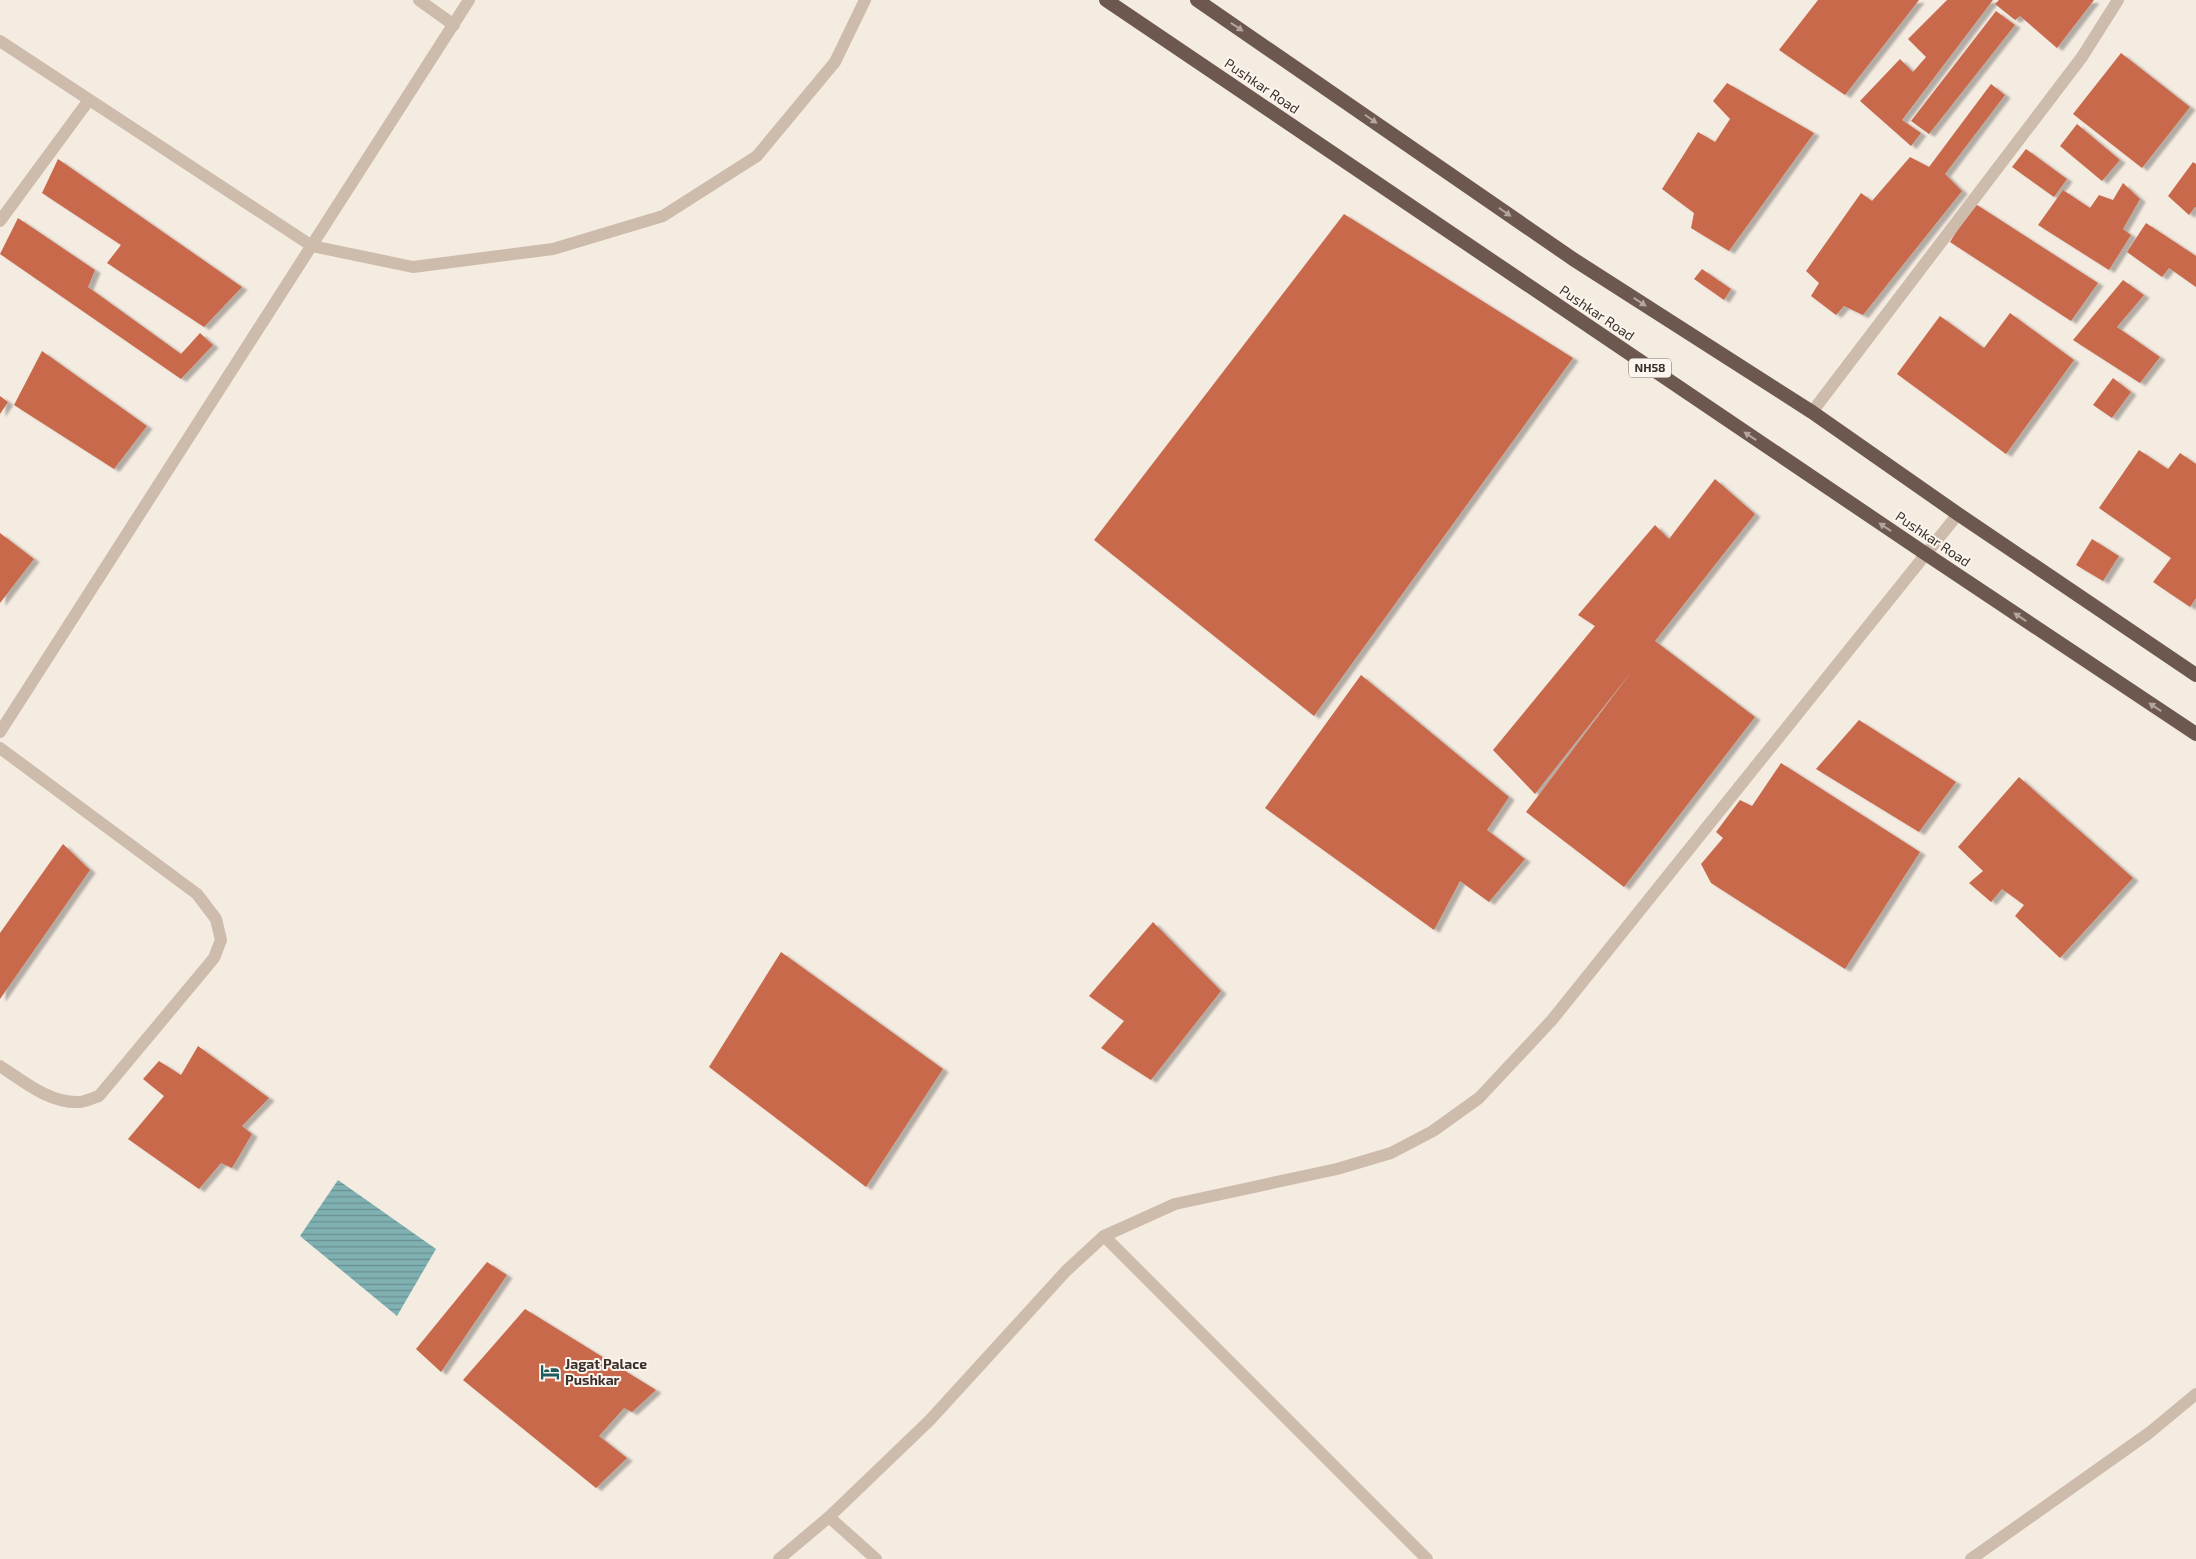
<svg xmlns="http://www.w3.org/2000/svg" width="2196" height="1559" font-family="'Exo 2',sans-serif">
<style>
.water{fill:url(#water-rules)}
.building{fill:#c8694b;filter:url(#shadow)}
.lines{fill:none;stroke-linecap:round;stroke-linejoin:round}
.minor{stroke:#cdbbac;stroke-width:12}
.trunk{stroke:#6c584f;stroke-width:14}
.oneway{fill:#b4a69e}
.labels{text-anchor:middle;stroke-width:4;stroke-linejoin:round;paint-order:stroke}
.shield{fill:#fbf5ee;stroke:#756b66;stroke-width:1}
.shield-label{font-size:12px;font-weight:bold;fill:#3b302b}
.street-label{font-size:14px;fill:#3b302b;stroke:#fbf5ee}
.poi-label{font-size:14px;font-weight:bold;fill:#3b302b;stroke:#fbf5ee;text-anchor:start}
</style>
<defs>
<pattern id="water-rules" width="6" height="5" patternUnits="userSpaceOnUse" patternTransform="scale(1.25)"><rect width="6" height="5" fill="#7fb0b2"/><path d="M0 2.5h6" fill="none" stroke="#699091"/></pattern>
<filter id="shadow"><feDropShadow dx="5.5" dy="3" stdDeviation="1" flood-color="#0004"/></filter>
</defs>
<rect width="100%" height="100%" fill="#f4ebe1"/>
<polygon class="water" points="338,1180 436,1249 397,1316 300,1236"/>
<g class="building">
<polygon points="1818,0 1919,0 1845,95 1779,50"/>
<polygon points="1947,0 1993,0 1902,120 1921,133 1911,146 1860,101 1900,59 1913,72 1926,57 1908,39"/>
<polygon points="1999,0 2094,0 2057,48 2020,16 2015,20 1995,4"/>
<polygon points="1996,11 2015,25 1929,134 1911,121"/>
<polygon points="2121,53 2190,107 2142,168 2073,114"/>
<polygon points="1727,83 1814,133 1729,251 1691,228 1694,213 1662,189 1698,132 1715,142 1730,119 1713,101"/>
<polygon points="1991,84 2005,95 1945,174 1962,191 1863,315 1844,306 1836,315 1811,296 1819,283 1806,271 1861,193 1872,201 1910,157 1929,167"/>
<polygon points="2077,124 2120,160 2102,181 2060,146"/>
<polygon points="2026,149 2067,179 2054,197 2012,167"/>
<polygon points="58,159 242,287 204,327 107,263 121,245 42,193"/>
<polygon points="2193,162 2196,164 2196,207 2195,207 2189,215 2168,196"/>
<polygon points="2123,183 2140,199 2123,229 2131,235 2109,270 2038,225 2063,190 2090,208 2099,195 2113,200"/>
<polygon points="1974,203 2098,283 2071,321 1950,242"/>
<polygon points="1344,214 1573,358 1314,716 1094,540"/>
<polygon points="18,218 95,270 88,287 181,354 200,333 213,345 181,379 0,254"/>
<polygon points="2146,223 2196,256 2196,287 2169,268 2162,277 2127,252"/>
<polygon points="1702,269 1731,289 1724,300 1694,279"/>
<polygon points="2123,280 2144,295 2117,327 2160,357 2140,383 2073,340"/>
<polygon points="2010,313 2074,360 2006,454 1897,374 1940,316 1984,348"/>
<polygon points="42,351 147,426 114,469 14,405"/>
<polygon points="2113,378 2131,392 2112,418 2093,405"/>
<polygon points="0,396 8,402 0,414"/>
<polygon points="2139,450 2168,469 2180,453 2196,464 2196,598 2190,607 2153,582 2171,558 2099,508"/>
<polygon points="1715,479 1755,514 1655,641 1755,717 1624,887 1526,812 1632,671 1535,794 1493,750 1595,626 1578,615 1655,525 1669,539"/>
<polygon points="0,533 34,559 0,603"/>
<polygon points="2092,539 2119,556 2103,581 2076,565"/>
<polygon points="1361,675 1509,797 1487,830 1525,859 1489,902 1460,881 1434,930 1265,808"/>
<polygon points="1859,720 1956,782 1919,832 1816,769"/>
<polygon points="1781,763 1920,852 1845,969 1711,883 1701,864 1723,838 1716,832 1740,800 1752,806"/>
<polygon points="2019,777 2133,878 2060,958 2015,916 2024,905 2002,889 1991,902 1969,883 1983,871 1958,847"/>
<polygon points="63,844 90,870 0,999 0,933"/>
<polygon points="1153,922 1221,991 1151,1080 1101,1048 1124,1021 1089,996"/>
<polygon points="781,952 943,1069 866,1187 709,1067"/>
<polygon points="198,1046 269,1098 242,1126 252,1134 232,1168 221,1163 199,1189 128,1139 164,1096 143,1079 159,1061 181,1075"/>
<polygon points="487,1262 507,1275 441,1372 416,1349"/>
<polygon points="525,1309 656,1390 632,1412 624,1408 599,1436 627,1458 596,1488 463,1380"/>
</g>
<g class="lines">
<g class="minor">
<polyline points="419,0 454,25"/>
<polyline points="0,41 312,246 413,267 553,249 663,216 757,156 835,62 865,0"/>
<polyline points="0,221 89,100"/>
<polyline points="1812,412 2082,57 2118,0"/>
<polyline points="0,732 469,0"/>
<path d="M0 748 197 894 216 919 221 940 214 958 99 1096C93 1098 86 1101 80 1102 50 1104 23 1081 0 1066"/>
<polyline points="1104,1236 1427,1559"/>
<polyline points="829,1517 876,1559"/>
<polyline points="779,1559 829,1517 930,1420 1066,1271 1104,1236 1175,1204 1337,1169 1391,1153 1433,1131 1479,1098 1552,1020 1958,514"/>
<polyline points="1971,1559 2149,1433 2196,1394"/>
</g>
<g class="trunk">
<polyline points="1106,0 1926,554 2196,734"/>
<polyline points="1197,0 1573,259 1812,412 1958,514 2196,675"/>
</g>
</g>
<defs><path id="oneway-solid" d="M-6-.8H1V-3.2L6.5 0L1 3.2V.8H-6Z" transform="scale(1.25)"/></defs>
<g class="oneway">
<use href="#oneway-solid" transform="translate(1237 27) rotate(34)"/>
<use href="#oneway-solid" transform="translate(1371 119) rotate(35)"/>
<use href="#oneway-solid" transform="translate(1505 212) rotate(35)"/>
<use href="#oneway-solid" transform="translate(1640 302) rotate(33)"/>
<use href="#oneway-solid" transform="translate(1750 436) rotate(-146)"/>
<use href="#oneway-solid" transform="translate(1885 527) rotate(-146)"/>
<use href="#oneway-solid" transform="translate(2020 617) rotate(-146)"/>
<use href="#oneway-solid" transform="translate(2155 707) rotate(-146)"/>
</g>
<defs>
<g id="hotel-bare" transform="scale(1.5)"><path d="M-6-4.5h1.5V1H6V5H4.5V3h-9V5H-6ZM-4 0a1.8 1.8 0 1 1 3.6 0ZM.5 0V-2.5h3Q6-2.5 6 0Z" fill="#1f5a5e" stroke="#fbf5ee" stroke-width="2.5" paint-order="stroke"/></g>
</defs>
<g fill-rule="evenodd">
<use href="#hotel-bare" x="550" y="1372"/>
</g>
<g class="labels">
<rect class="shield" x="1629" y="358.5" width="42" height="19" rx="4"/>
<g class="shield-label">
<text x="1650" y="372">NH58</text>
</g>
<g class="street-label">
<text transform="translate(1262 86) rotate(34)" y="5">Pushkar Road</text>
<text transform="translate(1597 313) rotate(34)" y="5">Pushkar Road</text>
<text transform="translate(1933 539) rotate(34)" y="5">Pushkar Road</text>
</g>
<g class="poi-label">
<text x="565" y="1369">Jagat Palace<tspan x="565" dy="16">Pushkar</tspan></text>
</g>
</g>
</svg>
